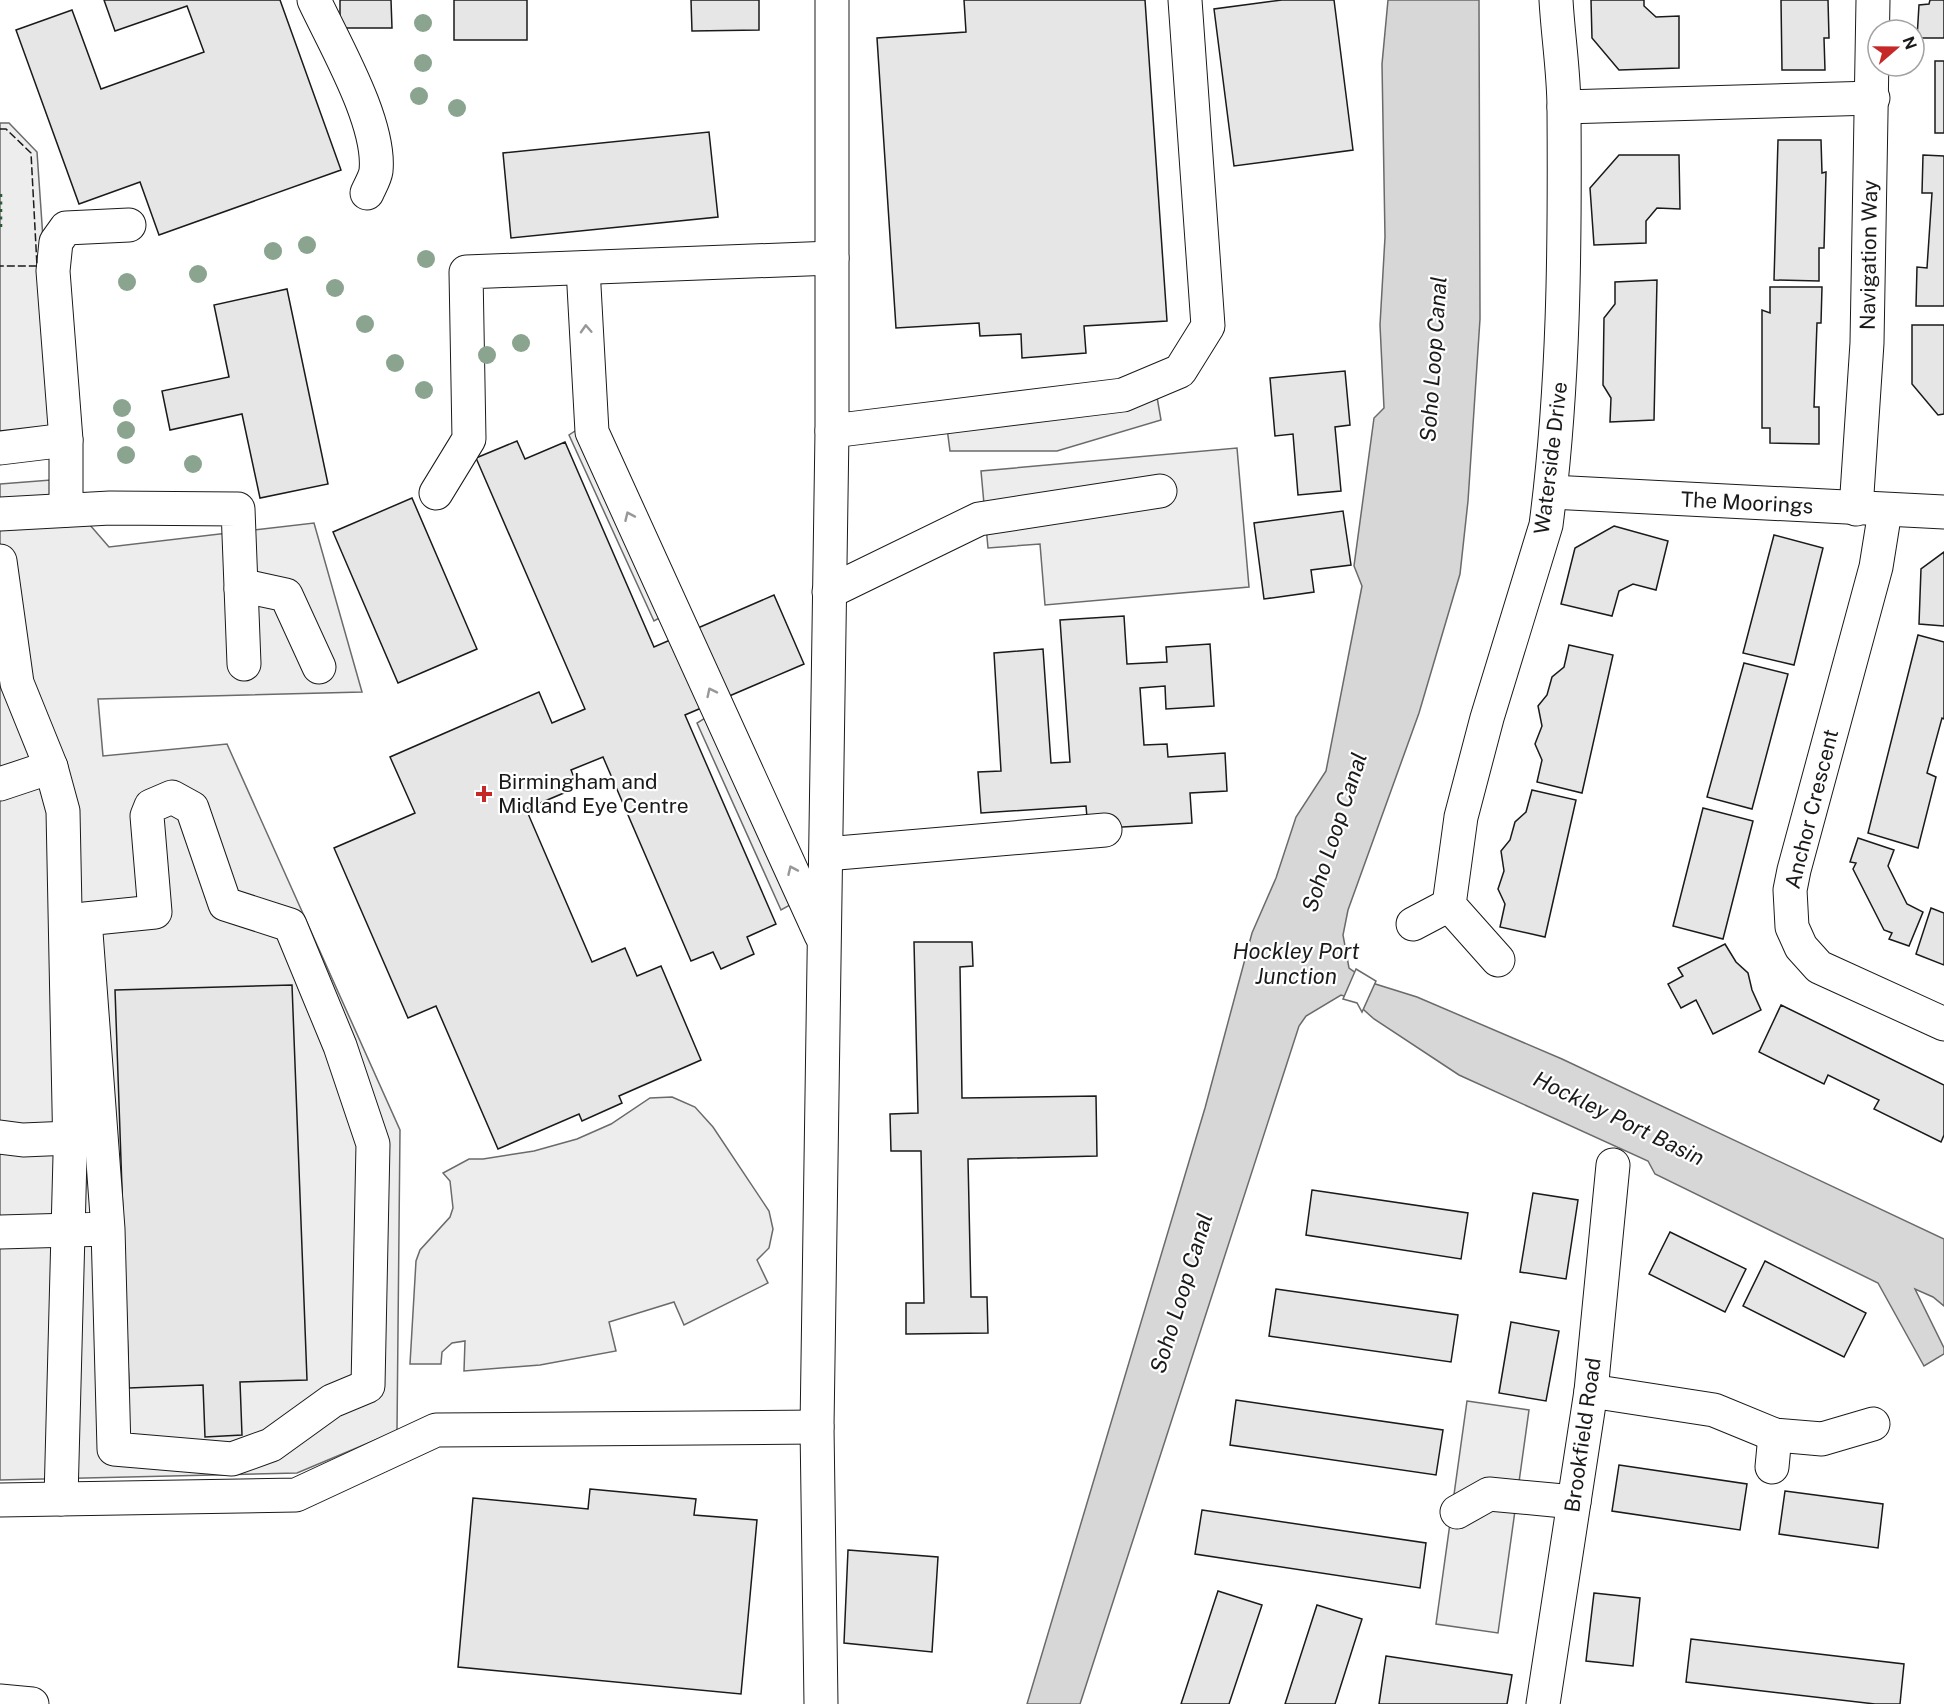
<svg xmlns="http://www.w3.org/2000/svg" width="1944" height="1704" font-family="'Public Sans',sans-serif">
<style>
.built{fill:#ededed;stroke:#6a6a6a;stroke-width:1.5}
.water{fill:#d7d7d7;stroke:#6a6a6a;stroke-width:1.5}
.pier{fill:#fff;stroke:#6a6a6a;stroke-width:1.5}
.building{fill:#e6e6e6;stroke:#1a1a1a;stroke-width:1.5}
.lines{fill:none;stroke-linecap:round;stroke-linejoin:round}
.minor-casing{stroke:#1a1a1a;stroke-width:35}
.minor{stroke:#fff;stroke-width:33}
.hedge{stroke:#2b5a34;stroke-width:4.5;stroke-dasharray:3 4.5;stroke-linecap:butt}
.fence{stroke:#1a1a1a;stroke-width:1.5;stroke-dasharray:8 3;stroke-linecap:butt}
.tree{fill:#8aa48f}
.oneway{stroke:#989898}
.poi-dot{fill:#c62828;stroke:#fff;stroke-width:2}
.labels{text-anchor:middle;stroke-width:4.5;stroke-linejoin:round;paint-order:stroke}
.street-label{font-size:21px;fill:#1a1a1a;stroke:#fff}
.poi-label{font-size:21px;fill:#1a1a1a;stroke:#fff;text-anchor:start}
.water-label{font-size:22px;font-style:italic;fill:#1a1a1a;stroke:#fff}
</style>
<rect width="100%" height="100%" fill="#fff"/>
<g class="built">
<polygon points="0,123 9,123 37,152 57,440 0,444"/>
<polygon points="1157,397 1161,420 1057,451 950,451 947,428"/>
<polygon points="578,429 663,616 654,621 569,435"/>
<polygon points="1237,448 1249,587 1045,605 1040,544 988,548 981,471"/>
<polygon points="51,480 109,547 314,523 362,692 98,699 103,756 227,744 400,1130 397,1431 297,1473 0,1480 0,484"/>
<polygon points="705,718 790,905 781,910 697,723"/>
<polygon points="672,1097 695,1107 713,1127 769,1211 773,1229 769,1248 757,1260 768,1283 684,1325 674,1302 609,1322 616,1351 540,1365 464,1371 465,1341 452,1343 442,1352 441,1364 410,1364 416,1261 420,1250 450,1217 453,1208 450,1181 443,1173 469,1159 483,1159 534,1151 577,1139 611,1124 650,1098"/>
<polygon points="1467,1401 1529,1410 1498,1633 1436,1624"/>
</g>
<polygon class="water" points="1388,0 1479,0 1480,319 1468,501 1460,574 1419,713 1348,910 1343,935 1349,968 1369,982 1417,997 1562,1059 1944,1239 1944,1306 1933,1297 1915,1289 1944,1348 1944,1354 1924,1366 1878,1283 1655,1174 1648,1161 1459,1075 1374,1019 1364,1010 1359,1001 1341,995 1306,1016 1299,1026 1080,1704 1027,1704 1205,1108 1252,933 1276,878 1296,817 1326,771 1362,586 1354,566 1374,418 1384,408 1380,325 1385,237 1382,64"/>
<polygon class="pier" points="1356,969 1376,981 1362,1012 1357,1003 1343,999"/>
<g class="building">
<polygon points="104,0 280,0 341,170 159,235 140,182 79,204 16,30 72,10 101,89 204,52 187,6 115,31"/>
<polygon points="340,0 391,0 392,28 340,28"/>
<rect x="454" y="0" width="73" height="40"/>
<polygon points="691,0 759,0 759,30 692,31"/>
<polygon points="964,0 1145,0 1167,321 1084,326 1086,353 1022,358 1021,334 980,336 979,323 896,328 877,38 966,32"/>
<polygon points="1282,0 1334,0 1353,150 1234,166 1214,9"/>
<polygon points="1591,0 1644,0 1644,6 1656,17 1679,16 1679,68 1619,70 1592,38"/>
<polygon points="1781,0 1828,0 1829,38 1824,38 1825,70 1782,70"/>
<polygon points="1930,0 1944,0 1944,38 1917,38 1919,5 1929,4"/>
<rect x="1935" y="61" width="9" height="72"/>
<polygon points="709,132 718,217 511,238 503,153"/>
<polygon points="1778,140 1821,140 1822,173 1826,172 1824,248 1819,248 1819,281 1774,280"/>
<polygon points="1619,155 1679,155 1680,209 1657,208 1646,221 1646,243 1594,245 1590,188"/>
<polygon points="1923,155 1944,156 1944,306 1916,306 1917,267 1927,268 1932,193 1922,193"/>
<polygon points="1657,280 1654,420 1610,422 1611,398 1603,385 1604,318 1615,304 1615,282"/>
<polygon points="1770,287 1822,287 1821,323 1817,323 1814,407 1819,407 1819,444 1770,443 1770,428 1762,428 1762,310 1770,313"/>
<polygon points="287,289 328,484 260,498 242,414 170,430 162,391 229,377 214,305"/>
<polygon points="1912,325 1944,325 1944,414 1938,415 1912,384"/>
<polygon points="1345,371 1350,425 1335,427 1341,491 1298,495 1293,434 1275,436 1270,378"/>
<polygon points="517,441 525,459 565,442 654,647 774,595 804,664 685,715 776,924 747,937 754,954 721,969 713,952 691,961 603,757 571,770 578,787 526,809 592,962 625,948 637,976 661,966 701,1060 619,1096 622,1103 582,1121 579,1114 498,1149 436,1006 408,1018 334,848 415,813 390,757 539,692 552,723 585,709 476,458"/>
<polygon points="412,498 477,649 398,683 333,532"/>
<polygon points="1343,511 1351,565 1311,570 1314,592 1264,599 1254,523"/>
<polygon points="1614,526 1668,541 1656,590 1633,584 1619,591 1612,616 1561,604 1575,548"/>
<polygon points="1774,535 1823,548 1794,665 1743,653"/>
<polygon points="1944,552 1944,626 1919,624 1921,569"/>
<polygon points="1124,616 1127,664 1167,662 1166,647 1210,644 1214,706 1166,709 1165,686 1140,688 1144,745 1167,744 1168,757 1225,753 1227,791 1190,793 1192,823 1088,829 1086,806 981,813 978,772 1001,771 994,653 1043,649 1051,763 1070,762 1060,620"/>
<polygon points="1918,635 1944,642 1944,719 1942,718 1927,773 1936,777 1918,848 1868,833"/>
<polygon points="1569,645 1613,655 1582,793 1537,782 1542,760 1535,744 1542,726 1538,706 1547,695 1552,677 1564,667"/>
<polygon points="1744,663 1788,674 1752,809 1707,797"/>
<polygon points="1532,790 1576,800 1545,937 1500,927 1505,904 1498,889 1504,871 1501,851 1510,840 1515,822 1526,812"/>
<polygon points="1703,808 1753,821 1723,939 1673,926"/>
<polygon points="1858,838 1894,850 1888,866 1907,904 1923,912 1909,946 1889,939 1892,933 1884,930 1853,869 1856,863 1850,862"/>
<polygon points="1931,908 1944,913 1944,965 1916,954"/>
<polygon points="914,942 972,942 973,966 960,967 962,1098 1096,1096 1097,1156 968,1159 971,1297 987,1297 988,1333 906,1334 906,1303 924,1303 921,1151 891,1151 890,1114 918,1113"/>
<polygon points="1725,944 1736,962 1748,973 1752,990 1761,1010 1713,1034 1696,1000 1681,1008 1668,984 1683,976 1678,968"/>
<polygon points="292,985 307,1380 240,1382 242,1435 205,1437 203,1385 129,1388 115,990"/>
<polygon points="1781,1005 1944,1085 1944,1135 1941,1142 1874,1109 1879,1100 1828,1075 1824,1084 1759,1052"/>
<polygon points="1312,1190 1468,1213 1461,1259 1306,1235"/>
<polygon points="1533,1193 1578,1200 1566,1279 1520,1272"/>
<polygon points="1670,1232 1746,1269 1725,1312 1649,1274"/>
<polygon points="1765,1261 1866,1313 1844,1357 1743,1306"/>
<polygon points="1276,1289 1458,1315 1451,1362 1269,1336"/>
<polygon points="1511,1322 1559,1331 1546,1401 1499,1393"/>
<polygon points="1236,1400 1443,1430 1436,1475 1230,1445"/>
<polygon points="1619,1465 1747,1484 1740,1530 1612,1511"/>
<polygon points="590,1489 696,1499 694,1515 757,1520 741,1694 458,1667 473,1498 588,1509"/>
<polygon points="1785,1491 1883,1504 1878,1548 1779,1534"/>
<polygon points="1202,1510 1426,1543 1420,1588 1195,1554"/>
<polygon points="848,1550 938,1557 932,1652 844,1643"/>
<polygon points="1218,1591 1262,1605 1229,1704 1181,1704"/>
<polygon points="1594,1593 1640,1598 1633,1666 1586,1661"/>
<polygon points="1317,1605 1362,1619 1335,1704 1285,1704"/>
<polygon points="1691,1639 1904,1664 1900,1704 1875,1704 1686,1682"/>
<polygon points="1386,1656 1512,1675 1507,1704 1379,1704"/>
</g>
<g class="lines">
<g class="minor-casing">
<g id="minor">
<path d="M314 0C335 45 381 123 376 171 375 178 370 186 367 193"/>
<polyline points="1564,107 1873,98"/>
<polyline points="583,268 592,432 821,935"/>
<polyline points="832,431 1123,395 1180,371 1208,326 1185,0"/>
<polyline points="0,448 66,440"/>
<polyline points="1551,492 1944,512"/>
<polyline points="436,493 469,439 466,272 832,258"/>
<polyline points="1856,509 1867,343 1873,0"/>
<polyline points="66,510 66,440 53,271 56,242 66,228 129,225"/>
<polyline points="1885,511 1876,567 1794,870 1790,890 1792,927 1801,947 1819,967 1944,1024"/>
<polyline points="0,514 110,508 238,509 244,664"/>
<polyline points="0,561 17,683 51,767 63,811 70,1156 61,1499"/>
<polyline points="241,589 254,588 286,595 319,667"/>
<polyline points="829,592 979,519 1160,491"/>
<polyline points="0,784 51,767"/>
<polyline points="826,854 1105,830"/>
<polyline points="1413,924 1449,905"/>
<path d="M1498 960 1449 905 1461 817 1487 718 1546 525C1564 387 1565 248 1564 109 1564 73 1558 36 1556 0"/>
<polyline points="0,1137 23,1140 70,1138"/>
<polyline points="0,1232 108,1229 85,919 155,912 147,816 151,806 172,797 192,808 225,904 290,925 340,1046 373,1144 368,1386 332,1401 271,1445 232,1459 114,1449 108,1229"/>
<polyline points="1591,1391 1714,1410 1775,1435 1822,1439 1873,1424"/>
<polyline points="1772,1467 1775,1435"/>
<polyline points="0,1500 296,1495 436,1430 817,1427"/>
<polyline points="1457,1512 1489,1494 1574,1502"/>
<polyline points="0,1701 32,1704"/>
<polyline points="821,1704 817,1427 832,431 832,0"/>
<polyline points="1543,1704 1591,1391 1613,1165"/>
</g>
</g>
<use href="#minor" class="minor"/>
<polyline class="hedge" points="0,194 0,228"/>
<polyline class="fence" points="0,129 6,129 31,153 37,266 0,266"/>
</g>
<g class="tree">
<circle cx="423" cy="23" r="9"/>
<circle cx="423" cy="63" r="9"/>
<circle cx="419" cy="96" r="9"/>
<circle cx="457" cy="108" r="9"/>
<circle cx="307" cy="245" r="9"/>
<circle cx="273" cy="251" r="9"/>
<circle cx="426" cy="259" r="9"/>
<circle cx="198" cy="274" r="9"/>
<circle cx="127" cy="282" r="9"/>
<circle cx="335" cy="288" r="9"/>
<circle cx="365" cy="324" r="9"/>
<circle cx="521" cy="343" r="9"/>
<circle cx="487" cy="355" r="9"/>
<circle cx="395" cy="363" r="9"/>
<circle cx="424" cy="390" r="9"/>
<circle cx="122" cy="408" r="9"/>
<circle cx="126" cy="430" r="9"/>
<circle cx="126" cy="455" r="9"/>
<circle cx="193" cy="464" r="9"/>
</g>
<defs><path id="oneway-chevron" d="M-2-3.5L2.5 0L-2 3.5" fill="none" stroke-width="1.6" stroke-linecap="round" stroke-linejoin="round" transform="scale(1.5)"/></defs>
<g class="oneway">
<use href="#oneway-chevron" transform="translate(586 329) rotate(-93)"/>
<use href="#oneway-chevron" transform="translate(629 516) rotate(-114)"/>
<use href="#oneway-chevron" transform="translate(711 692) rotate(-116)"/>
<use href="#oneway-chevron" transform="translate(792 870) rotate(-114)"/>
</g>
<path class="poi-dot" d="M481 785h6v6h6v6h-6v6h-6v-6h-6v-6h6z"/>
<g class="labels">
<g class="street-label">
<text transform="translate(1869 255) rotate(-89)" y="7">Navigation Way</text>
<text transform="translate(1551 458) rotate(-83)" y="7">Waterside Drive</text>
<text transform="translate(1747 503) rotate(3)" y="7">The Moorings</text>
<text transform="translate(1812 809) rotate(-76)" y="7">Anchor Crescent</text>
<text transform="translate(1583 1435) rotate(-82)" y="7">Brookfield Road</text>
</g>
<g class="poi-label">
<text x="498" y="789">Birmingham and<tspan x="498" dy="24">Midland Eye Centre</tspan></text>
</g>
<g class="water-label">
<text transform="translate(1433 359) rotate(-86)" y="8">Soho Loop Canal</text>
<text transform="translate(1334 832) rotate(-72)" y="8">Soho Loop Canal</text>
<text x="1296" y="959">Hockley Port<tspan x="1296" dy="25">Junction</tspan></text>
<text transform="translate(1619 1118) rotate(26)" y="8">Hockley Port Basin</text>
<text transform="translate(1181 1293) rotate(-73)" y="8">Soho Loop Canal</text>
</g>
</g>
<g transform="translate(1896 48) rotate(70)"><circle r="28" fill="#ffffff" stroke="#a3a3a3" stroke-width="1.5"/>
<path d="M0-4.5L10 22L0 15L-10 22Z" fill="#c62828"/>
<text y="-9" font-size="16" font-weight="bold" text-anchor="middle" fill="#1a1a1a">N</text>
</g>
</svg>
